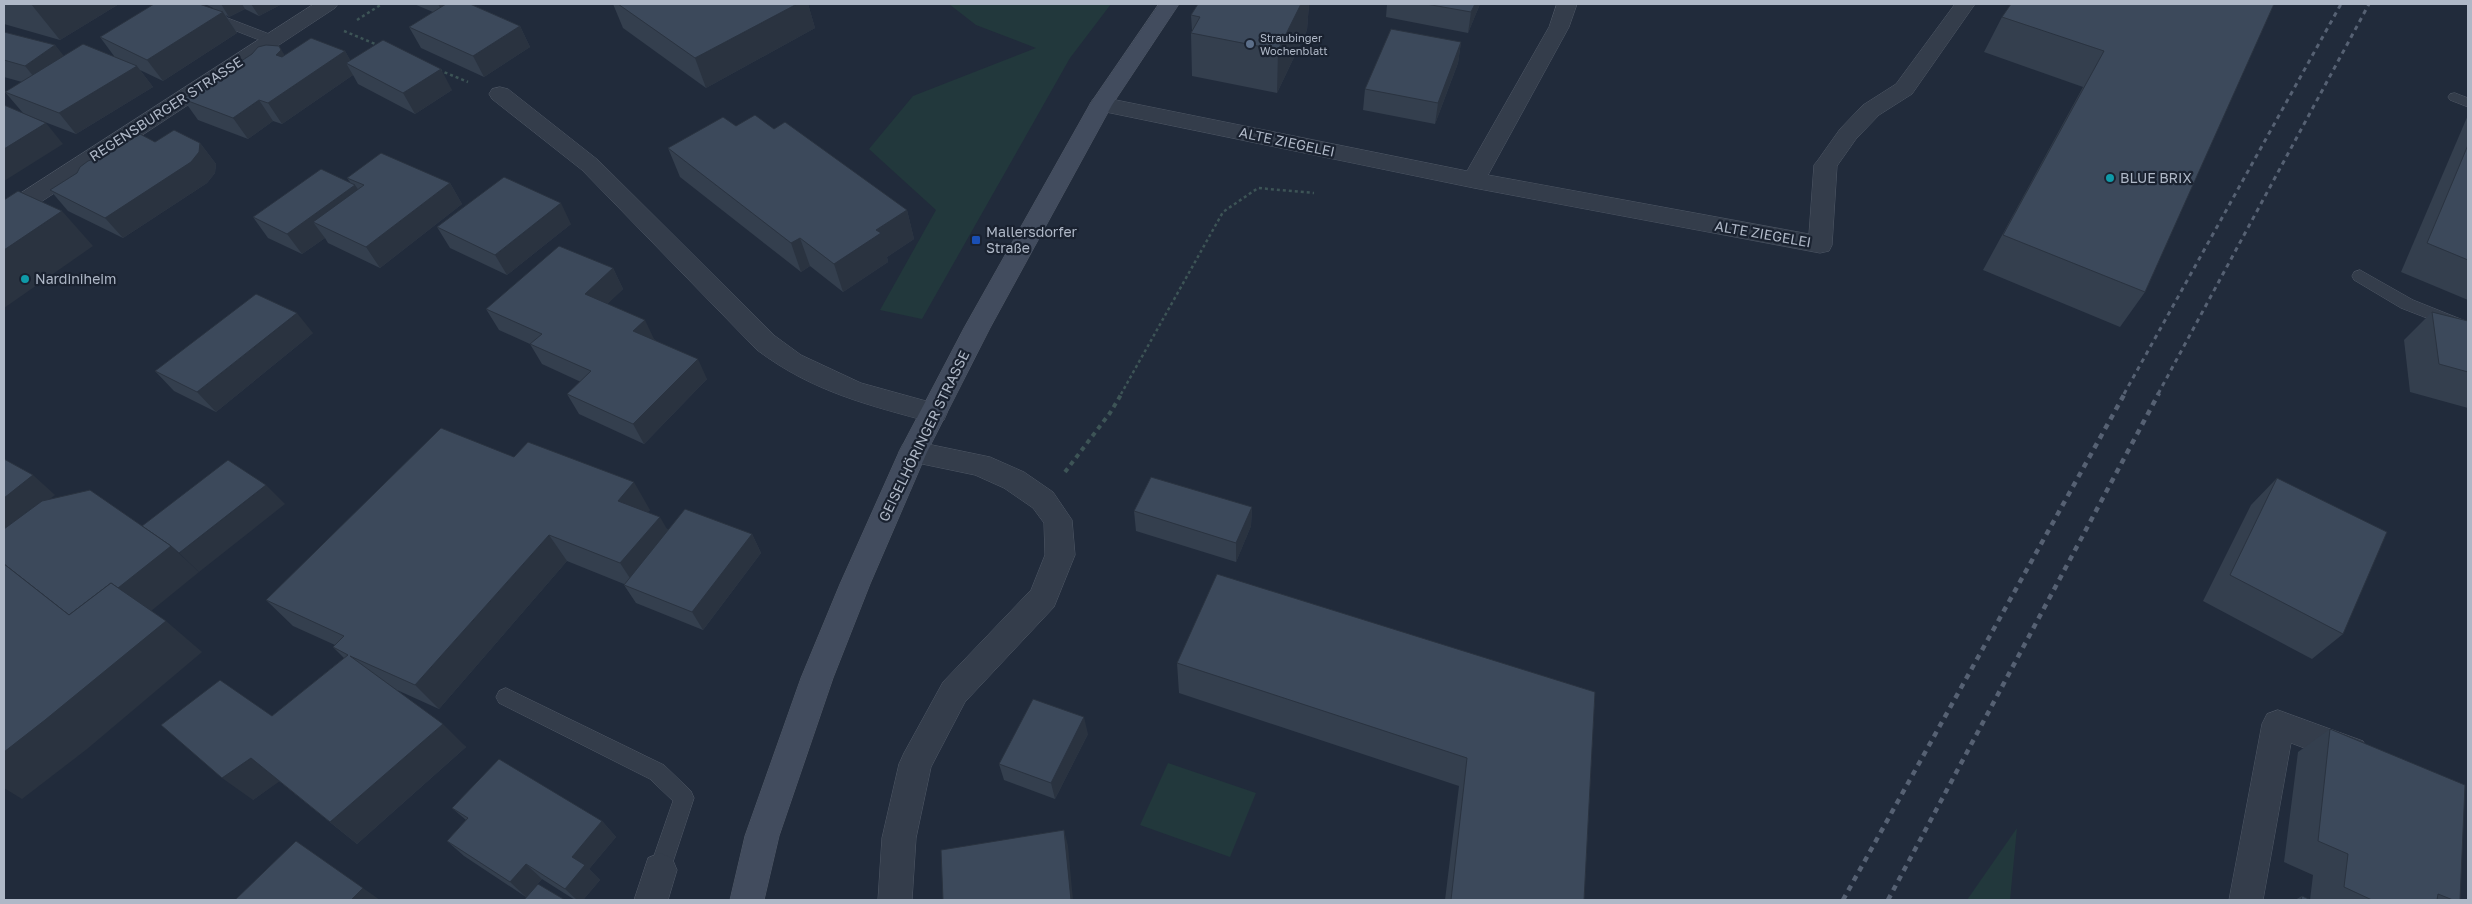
<svg xmlns="http://www.w3.org/2000/svg" width="2472" height="904" font-family="'Golos Text',sans-serif">
<style>
.green{fill:#22383c}
.lines{fill:none;stroke-linecap:round;stroke-linejoin:round}
.service-casing{stroke:#4f5866;stroke-width:1}
.minor-casing{stroke:#4f5866;stroke-width:1}
.tertiary-casing{stroke:#4f5866;stroke-width:1}
.secondary-casing{stroke:#4f5866;stroke-width:1}
.path-far1{stroke:#3d5456;stroke-width:2.5;stroke-dasharray:3 3;stroke-linecap:butt}
.path{stroke:#3d5456;stroke-width:4;stroke-dasharray:4.5 4.5;stroke-linecap:butt}
.service{fill:#343d4b;fill-rule:evenodd}
.minor{fill:#343d4b;fill-rule:evenodd}
.tertiary{fill:#343d4b;fill-rule:evenodd}
.secondary{fill:#424c5e;fill-rule:evenodd}
.rail-far1{stroke:#566173;stroke-width:3;stroke-dasharray:4.5 4.5;stroke-linecap:butt}
.rail{stroke:#566173;stroke-width:4.5;stroke-dasharray:5.5 5.5;stroke-linecap:butt}
.wall{fill:#343f4e}
.shaded-wall{fill:#2a3340}
.building{fill:#3c495b;stroke:#2a3340}
.service-dot{fill:#5c6f8a;stroke:#1a2230;stroke-width:2}
.culture-dot{fill:#0f9aa8;stroke:#1a2230;stroke-width:2}
.transit-dot{fill:#1a4fb4;stroke:#1a2230;stroke-width:2}
.labels{text-anchor:middle;stroke-width:4.5;stroke-linejoin:round;paint-order:stroke}
.far-poi-label{font-size:11px;fill:#afb8c7;stroke:#1a2230;text-anchor:start}
.street-label{font-size:14px;fill:#afb8c7;stroke:#1a2230}
.poi-label{font-size:14px;fill:#afb8c7;stroke:#1a2230;text-anchor:start}
</style>
<rect width="100%" height="100%" fill="#212b3b"/>
<g class="green">
<polygon points="949,4 1111,4 1070,58 922,319 880,310 936,210 869,149 913,96 1036,48 976,25"/>
<polygon points="1168,763 1256,793 1230,857 1140,825"/>
<polygon points="2017,828 2010,900 1967,900"/>
</g>
<g class="lines">
<g class="service-casing">
<g id="service">
<polygon points="174,4 191,4 277,37 279,40 272,44 267,43 175,7"/>
<polygon points="2455,93 2468,98 2468,107 2450,100 2448,97 2450,94"/>
<polygon points="2360,270 2413,300 2468,322 2468,334 2401,308 2354,280 2352,276 2354,272"/>
<polygon points="506,688 664,765 691,791 694,798 668,877 660,881 652,877 649,870 673,801 650,779 499,703 496,697 499,691"/>
</g>
</g>
<g class="minor-casing">
<g id="minor">
<polygon points="1557,4 1577,4 1569,27 1488,175 1809,234 1814,165 1818,160 1840,129 1863,105 1896,84 1955,4 1975,4 1912,94 1879,115 1856,139 1837,166 1832,245 1829,251 1820,253 1474,188 1101,111 1093,109 1090,104 1093,99 1101,97 1467,171 1549,27"/>
<path d="M500 87 508 89 598 160 775 336 801 355 861 383 944 406 947 413 944 420 934 423C868 405 813 392 757 350L582 170 492 99 489 94 492 89Z"/>
<polygon points="913,441 990,457 1024,472 1053,492 1072,520 1075,555 1054,607 965,702 931,767 916,838 912,900 878,900 882,838 899,764 904,753 943,682 1031,590 1045,555 1044,523 1033,508 1004,488 975,475 903,460 899,452 903,444"/>
<polygon points="2278,710 2363,741 2368,751 2363,761 2352,766 2291,743 2263,900 2229,900 2262,724 2267,714"/>
<polygon points="660,853 672,858 677,870 668,900 634,900 648,858"/>
</g>
</g>
<g class="tertiary-casing">
<polygon id="tertiary" points="314,4 338,4 335,8 12,221 4,223 4,204"/>
</g>
<g class="secondary-casing">
<polygon id="secondary" points="1159,4 1179,4 1112,105 990,328 927,452 870,584 833,678 779,836 764,900 730,900 745,836 801,678 840,584 899,452 964,328 1090,104"/>
</g>
<g class="path-far1">
<polyline points="357,20 382,4"/>
<polyline points="344,31 380,46"/>
<polyline points="439,70 468,82"/>
<polyline points="1121,394 1223,212 1258,188 1314,193"/>
</g>
<polyline class="path" points="1065,472 1110,413 1122,393"/>
<use href="#service" class="service"/>
<use href="#minor" class="minor"/>
<use href="#tertiary" class="tertiary"/>
<use href="#secondary" class="secondary"/>
<g class="rail-far1">
<polyline points="2124,394 2341,4"/>
<polyline points="2158,394 2369,4"/>
</g>
<g class="rail">
<polyline points="1843,900 2125,393"/>
<polyline points="1888,900 2159,393"/>
</g>
</g>
<g class="wall">
<polygon points="4,4 119,4 60,40 4,24"/>
<polygon points="205,4 282,4 259,16 245,9 229,17 226,15 237,33 163,81 140,70 153,87 76,134 24,114 63,144 23,113 5,92 22,82 4,77 4,32 55,45 63,56 114,56 100,37 213,8"/>
<polygon points="414,4 470,4 520,26 530,47 484,77 421,48 409,27 433,12"/>
<polygon points="613,4 808,4 815,28 706,88 623,28"/>
<polygon points="1198,4 1309,4 1307,30 1277,93 1192,76 1191,33 1192,31 1191,15"/>
<polygon points="1387,4 1480,4 1468,33 1386,17"/>
<polygon points="2274,4 2145,292 2120,327 1983,270 2083,87 1984,52 2002,17"/>
<polygon points="1461,42 1458,63 1435,124 1363,110 1365,89"/>
<polygon points="345,51 350,60 452,90 415,114 358,84 353,75 282,124 273,121 248,139 198,120 183,99 252,54 285,55"/>
<polygon points="2468,115 2468,300 2401,272"/>
<polygon points="736,126 774,129 907,210 914,239 887,257 888,262 843,292 810,266 801,272 680,177 668,148"/>
<polygon points="155,142 200,143 216,164 215,173 207,183 123,238 68,211 50,190"/>
<polygon points="347,178 450,183 462,204 380,268 328,243 325,238 302,254 268,238 253,217 350,182"/>
<polygon points="571,224 507,275 450,248 437,227"/>
<polygon points="613,268 623,289 607,304 707,379 644,444 579,414 567,394 581,382 542,364 530,344 499,330 486,309"/>
<polygon points="2432,312 2468,321 2468,408 2410,392 2404,340"/>
<polygon points="313,333 216,412 174,391 155,371"/>
<polygon points="514,457 650,510 647,512 668,530 752,534 761,553 703,630 636,603 624,585 624,584 567,561 439,709 397,690 466,747 357,844 279,781 253,800 272,716 344,658 333,647 335,645 293,626 266,600"/>
<polygon points="2277,478 2343,634 2312,659 2203,601 2251,505"/>
<polygon points="1252,507 1251,526 1236,562 1136,531 1134,511"/>
<polygon points="1177,663 1595,692 1584,900 1445,900 1459,786 1179,693"/>
<polygon points="2330,729 2460,900 2295,900 2302,896 2310,900 2313,875 2284,862 2298,752"/>
<polygon points="1088,734 1055,799 1004,780 999,764"/>
<polygon points="452,808 602,821 616,837 589,869 600,880 583,900 575,900 542,879 526,897 464,856 447,841 466,820"/>
</g>
<g class="shaded-wall">
<polygon points="31,4 119,4 60,40"/>
<polygon points="221,4 242,4 245,9 229,17"/>
<polygon points="251,4 282,4 259,16"/>
<polygon points="438,4 469,4 446,18"/>
<polygon points="797,4 808,4 815,28 706,88 695,58"/>
<polygon points="1301,4 1309,4 1307,30 1277,93 1278,50"/>
<polygon points="1475,4 1480,4 1468,33 1471,12"/>
<polygon points="223,12 237,33 163,81 147,60"/>
<polygon points="520,26 530,47 484,77 473,56"/>
<polygon points="1461,42 1458,63 1435,124 1438,103"/>
<polygon points="55,45 72,66 42,87 25,66"/>
<polygon points="279,46 292,67 276,55"/>
<polygon points="345,51 355,68 346,63 353,75 282,124 268,103"/>
<polygon points="137,66 153,87 76,134 59,113"/>
<polygon points="441,69 452,90 415,114 403,93"/>
<polygon points="259,100 273,121 248,139 233,118"/>
<polygon points="46,123 63,144 4,181 4,149"/>
<polygon points="200,143 216,164 215,173 207,183 123,238 105,218"/>
<polygon points="450,183 462,204 380,268 366,247"/>
<polygon points="355,185 369,205 313,222 325,238 302,254 287,234"/>
<polygon points="561,203 571,224 507,275 495,255"/>
<polygon points="907,210 914,239 887,257 888,262 843,292 834,264 876,230"/>
<polygon points="62,211 93,246 4,308 4,250"/>
<polygon points="800,238 810,266 801,272 791,243"/>
<polygon points="613,268 623,289 596,315 585,294"/>
<polygon points="297,313 313,333 216,412 197,392"/>
<polygon points="645,320 655,341 633,331"/>
<polygon points="698,359 707,379 644,444 633,424"/>
<polygon points="33,475 55,495 4,535 4,498"/>
<polygon points="634,482 650,510 634,528 618,501"/>
<polygon points="266,485 285,504 199,572 179,553"/>
<polygon points="1252,507 1251,526 1236,562 1236,543"/>
<polygon points="660,517 675,543 637,589 620,563"/>
<polygon points="752,534 761,553 703,630 692,612"/>
<polygon points="549,535 567,561 439,709 415,685"/>
<polygon points="171,546 199,572 108,646 4,564"/>
<polygon points="166,621 202,652 87,749 22,799 4,788 4,752"/>
<polygon points="1084,717 1088,734 1055,799 1051,783"/>
<polygon points="443,724 466,747 357,844 330,822"/>
<polygon points="251,758 280,781 253,800 222,778"/>
<polygon points="602,821 616,837 589,869 600,880 583,900 577,900 565,889 572,857"/>
<polygon points="1064,830 1068,846 1073,900 1071,900"/>
<polygon points="526,864 542,879 526,897 510,882"/>
<polygon points="363,888 380,900 351,900"/>
</g>
<g class="building">
<polygon points="154,4 199,4 223,12 147,60 100,37"/>
<polygon points="446,4 470,4 520,26 473,56 409,27"/>
<polygon points="618,4 797,4 695,58"/>
<polygon points="1198,4 1301,4 1278,50 1191,33 1200,17 1191,15"/>
<polygon points="1426,4 1475,4 1471,12"/>
<polygon points="2011,4 2274,4 2145,292 2003,235 2104,51 2002,17"/>
<polygon points="1391,29 1461,42 1438,103 1365,89"/>
<polygon points="4,32 55,45 25,66 4,60"/>
<polygon points="311,38 345,51 268,103 259,100 233,118 183,99 252,54 258,47 266,45 279,46 281,50 276,55 282,57"/>
<polygon points="383,40 441,69 403,93 346,63"/>
<polygon points="83,44 137,66 59,113 5,92"/>
<polygon points="4,105 46,123 4,149"/>
<polygon points="755,115 774,129 785,122 907,210 876,230 881,233 834,264 800,238 791,243 668,148 723,117 736,126"/>
<polygon points="174,130 200,143 199,152 191,162 105,218 50,190 77,173 80,167 88,161 106,155 140,134 155,142"/>
<polygon points="2468,145 2468,260 2427,243"/>
<polygon points="381,153 450,183 366,247 313,222 364,185 347,178"/>
<polygon points="321,169 355,185 287,234 253,217"/>
<polygon points="504,177 561,203 495,255 437,227"/>
<polygon points="18,191 62,211 4,250 4,200"/>
<polygon points="559,246 613,268 585,294 645,320 633,331 698,359 633,424 567,394 591,371 530,344 542,334 486,309"/>
<polygon points="256,294 297,313 197,392 155,371"/>
<polygon points="2432,312 2468,321 2468,372 2439,364"/>
<polygon points="441,428 514,457 528,442 634,482 618,501 660,517 620,563 549,535 415,685 350,656 443,724 330,822 251,758 222,778 161,725 220,680 272,716 348,655 333,647 344,636 266,600"/>
<polygon points="4,459 33,475 4,498"/>
<polygon points="228,460 266,485 179,553 171,546 142,526"/>
<polygon points="1151,477 1252,507 1236,543 1134,511"/>
<polygon points="2277,478 2387,532 2343,634 2230,575"/>
<polygon points="90,490 171,546 118,588 111,583 69,615 4,564 4,529 42,501"/>
<polygon points="685,509 752,534 692,612 624,585"/>
<polygon points="4,564 69,615 111,583 166,621 45,720 4,752"/>
<polygon points="1217,574 1595,692 1584,900 1451,900 1467,758 1177,663"/>
<polygon points="1033,699 1084,717 1051,783 999,764"/>
<polygon points="2330,729 2465,785 2460,900 2453,900 2438,894 2437,900 2372,900 2344,887 2348,854 2318,841"/>
<polygon points="499,759 602,821 572,857 585,865 565,889 526,864 510,882 447,841 468,818 452,808"/>
<polygon points="1064,830 1071,900 943,900 941,850"/>
<polygon points="296,841 363,888 351,900 235,900"/>
<polygon points="538,884 565,900 524,900"/>
<polygon points="2302,896 2311,900 2301,900"/>
</g>
<circle class="service-dot" cx="1250" cy="44" r="5"/>
<g class="culture-dot">
<circle cx="2110" cy="178" r="5"/>
<circle cx="25" cy="279" r="5"/>
</g>
<rect class="transit-dot" x="971" y="235" width="10" height="10" rx="2.5"/>
<g class="labels">
<g class="far-poi-label">
<text x="1260" y="42">Straubinger<tspan x="1260" dy="13">Wochenblatt</tspan></text>
</g>
<g class="street-label">
<text transform="translate(166 109) rotate(-33)" y="5">REGENSBURGER STRASSE</text>
<text transform="translate(1287 142) rotate(12)" y="5">ALTE ZIEGELEI</text>
<text transform="translate(1763 234) rotate(10)" y="5">ALTE ZIEGELEI</text>
<text transform="translate(924 436) rotate(-64)" y="5">GEISELHÖRINGER STRASSE</text>
</g>
<g class="poi-label">
<text x="2120" y="183">BLUE BRIX</text>
<text x="986" y="237">Mallersdorfer<tspan x="986" dy="16">Straße</tspan></text>
<text x="35" y="284">Nardiniheim</text>
</g>
</g>
<rect width="2472" height="904" fill="none" stroke="#afb8c7" stroke-width="10"/>
</svg>
